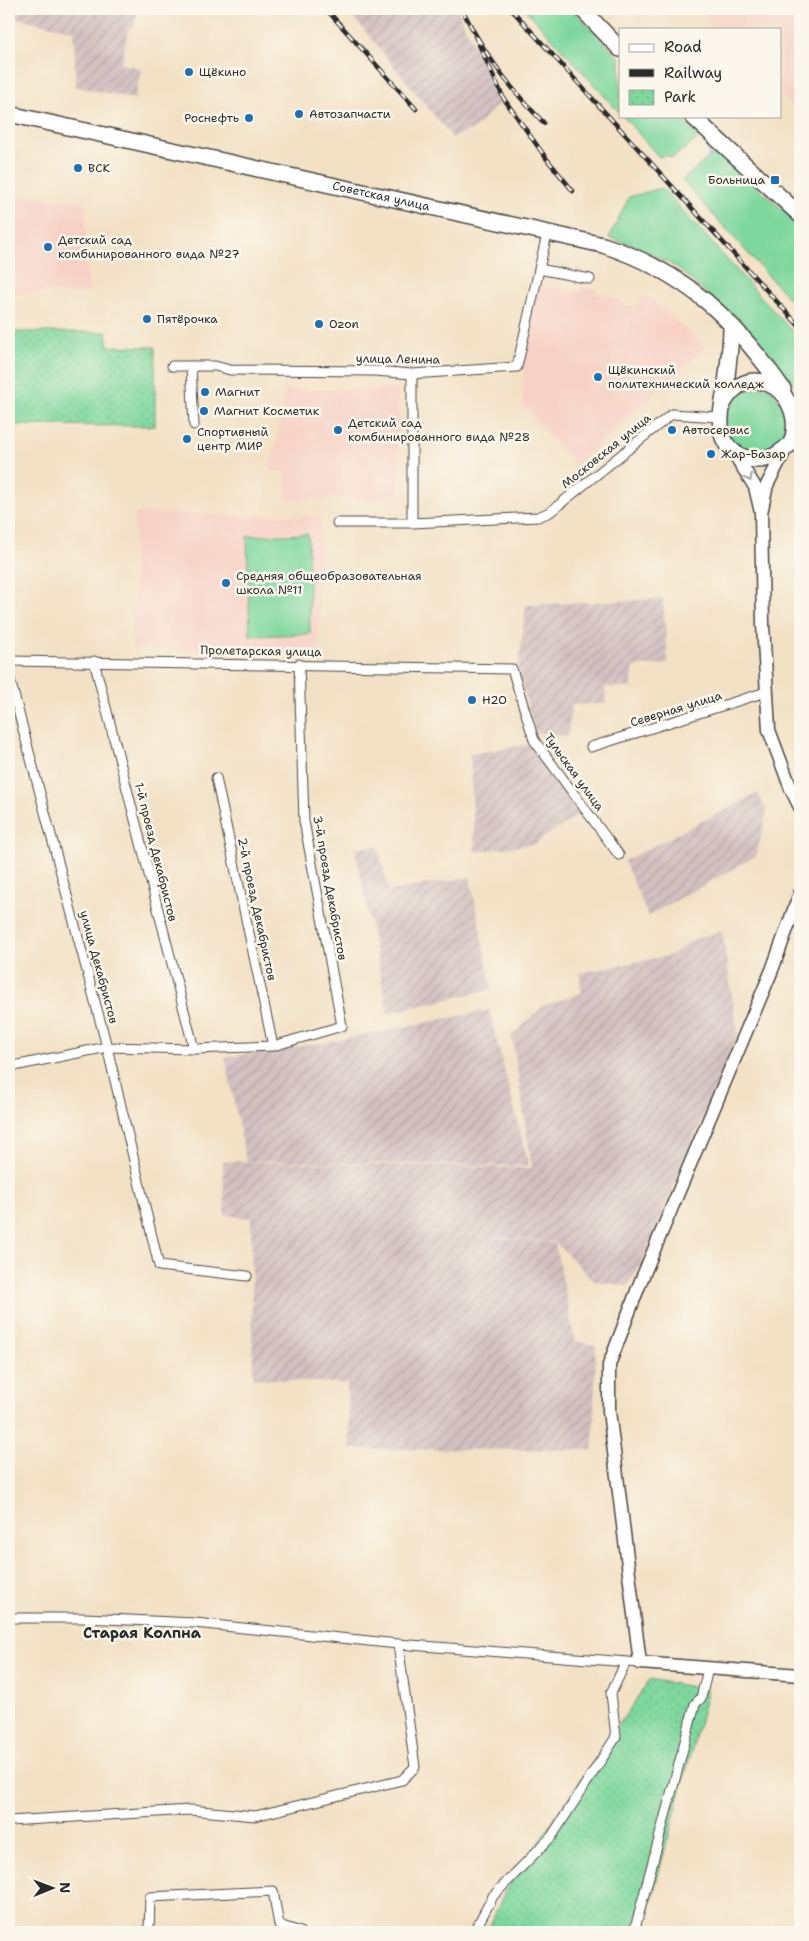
<svg xmlns="http://www.w3.org/2000/svg" width="809" height="1941" font-family="'Shantell Sans',sans-serif">
<style>
.built{fill:#f7d1c6}
.industrial{fill:url(#industrial-furrows)}
.grass{fill:#7ed79d;stroke:#548164}
.park{fill:url(#park-dots);stroke:#548164}
.lines{fill:none;stroke-linecap:round;stroke-linejoin:round}
.stream{stroke:#81b7f0;stroke-width:2.5}
.street-casing{stroke:#494642;stroke-width:11}
.secondary-casing{stroke:#494642;stroke-width:15}
.primary-casing{stroke:#494642;stroke-width:18}
.street{stroke:#fff;stroke-width:9}
.secondary{stroke:#fff;stroke-width:12}
.primary{stroke:#fff;stroke-width:15}
.rail-casing{stroke:#2b2b2b;stroke-width:4.5}
.rail{stroke:#fbf7ec;stroke-width:2.5;stroke-dasharray:8;stroke-linecap:butt}
.oneway{stroke:#a0a0a0}
.poi-dot{fill:#1f6fb2;stroke:#fbf7ec;stroke-width:2}
.labels{text-anchor:middle;stroke-width:5;stroke-linejoin:round;paint-order:stroke}
.poi-label{font-size:12px;fill:#2b2b2b;stroke:#fbf7ec;text-anchor:start}
.street-label{font-size:12px;fill:#2b2b2b;stroke:#fbf7ec}
.quarter-label{font-size:15px;font-weight:bold;fill:#2b2b2b;stroke:#fbf7ec}
</style>
<defs>
<pattern id="industrial-furrows" width="10" height="10" patternUnits="userSpaceOnUse" patternTransform="scale(1.25)"><rect width="10" height="10" fill="#d2bfbf"/><path d="M-1 1l2-2M0 10L10 0M9 11l2-2" fill="none" stroke="#b4a4a4"/></pattern>
<pattern id="park-dots" width="8" height="8" patternUnits="userSpaceOnUse" patternTransform="scale(1.25)"><rect width="8" height="8" fill="#7ed79d"/><path d="M2 2h.1M6 6h.1" fill="none" stroke="#6db987" stroke-width="1.8" stroke-linecap="round"/></pattern>
</defs>
<rect width="100%" height="100%" fill="#fbf7ec"/>
<filter id="ink" filterUnits="userSpaceOnUse"><feTurbulence type="fractalNoise" baseFrequency=".02" numOctaves="2"/><feDisplacementMap in="SourceGraphic" scale="10" xChannelSelector="R" yChannelSelector="G"/><feConvolveMatrix kernelMatrix="1 2 1 2 8 2 1 2 1" color-interpolation-filters="sRGB"/></filter>
<filter id="wash" filterUnits="userSpaceOnUse"><feTurbulence type="fractalNoise" baseFrequency=".0096" numOctaves="4" result="noise"/><feDisplacementMap in="SourceGraphic" scale="20" xChannelSelector="R" yChannelSelector="G"/><feGaussianBlur stdDeviation="1.12" result="paint"/><feColorMatrix in="noise" values="0 0 0 0 0 0 0 0 0 0 0 0 0 0 0 0 0 1.4 0 .05"/><feComposite in="paint" operator="in"/></filter>
<g filter="url(#wash)">
<rect width="100%" height="100%" fill="#f3e1c5"/>
<g class="built">
<polygon points="705,9 800,9 800,114 780,94 780,29 716,29 711,24"/>
<polygon points="9,194 85,202 89,292 9,294"/>
<polygon points="537,285 581,292 582,287 596,290 595,294 622,300 622,304 635,306 646,295 705,348 575,465 523,406 524,343"/>
<polygon points="398,389 399,499 286,499 285,471 270,471 286,390"/>
<polygon points="135,513 320,517 318,652 132,649"/>
</g>
<g class="industrial">
<polygon points="9,9 138,9 134,28 129,27 121,64 141,68 135,99 76,87 74,31 9,16"/>
<polygon points="347,9 457,9 500,102 474,129 452,137"/>
<polygon points="663,599 668,664 634,667 631,688 605,687 606,704 572,705 567,737 535,732 518,670 526,605"/>
<polygon points="537,743 580,814 534,844 475,852 470,754"/>
<polygon points="758,793 767,812 756,856 648,916 624,861"/>
<polygon points="378,846 389,891 470,877 492,989 388,1013 355,848"/>
<polygon points="722,931 738,1034 641,1265 627,1286 594,1281 555,1242 307,1222 555,1243 575,1341 596,1345 593,1450 350,1449 347,1384 253,1378 251,1218 225,1215 223,1161 532,1168 512,1036 543,1006 581,993 580,973 671,955 694,939"/>
<polygon points="489,1010 529,1166 246,1161 225,1057 328,1042"/>
</g>
<g class="grass">
<polygon points="525,9 572,9 620,58 620,113"/>
<polygon points="623,116 678,116 700,137 672,158 666,155 659,157"/>
<polygon points="716,152 800,224 800,311 682,180"/>
<polygon points="662,188 800,340 800,390 777,368 725,310 676,267 632,245 609,238 629,197"/>
<path d="M768 387 793 416 781 447 756 455 732 443C722 412 722 415 742 390Z"/>
<polygon points="308,534 310,634 250,636 247,536"/>
</g>
<g class="park">
<polygon points="9,332 107,332 108,346 155,347 155,426 9,425"/>
<polygon points="650,1679 708,1690 643,1932 487,1932 505,1891"/>
</g>
<g class="lines">
<g class="stream">
<polyline points="709,125 711,116"/>
<polyline points="696,130 701,136"/>
<polyline points="708,159 710,149"/>
</g>
</g>
</g>
<g filter="url(#ink)">
<g class="lines">
<g class="street-casing">
<g id="street">
<polyline points="539,269 590,279"/>
<polyline points="172,366 215,366 230,370 375,371 412,374 517,367 547,234"/>
<polyline points="191,366 194,425"/>
<polyline points="412,374 412,523 538,517 550,512 672,414 719,417"/>
<polyline points="337,523 412,523"/>
<polyline points="9,661 512,669 534,740 619,855"/>
<polyline points="94,661 194,1049"/>
<polyline points="9,676 107,1047 159,1266 247,1276"/>
<polyline points="591,747 766,692"/>
<polyline points="216,778 273,1046"/>
<polyline points="9,1067 107,1047 194,1049 273,1046 342,1026 304,821 299,664"/>
<polyline points="9,1618 84,1618 195,1623 398,1644 640,1663"/>
<polyline points="9,1821 190,1810 255,1816 402,1780 415,1767 398,1644"/>
<polyline points="149,1932 150,1897 273,1891 279,1925 300,1932"/>
<polyline points="474,1932 493,1896 552,1836 616,1737 611,1693 626,1662"/>
<polyline points="634,1932 695,1704 701,1698 708,1669"/>
</g>
</g>
<g class="secondary-casing">
<g id="secondary">
<polyline points="732,450 755,487 760,508"/>
<polyline points="785,450 767,485 761,513 763,624 769,730 791,789 800,807"/>
<polyline points="800,893 772,970 640,1283 609,1365 609,1411 640,1663 800,1675"/>
</g>
</g>
<g class="primary-casing">
<g id="primary">
<polyline points="582,9 620,49"/>
<path id="s1" d="M9 114 603 245C686 272 734 319 783 389"/>
<polyline points="692,116 800,215"/>
<path d="M731 327C731 346 728 365 726 384 722 411 710 444 744 457 768 467 784 450 800 435"/>
<path d="M723 404C751 353 809 396 791 444"/>
</g>
</g>
<use href="#street" class="street"/>
<use href="#secondary" class="secondary"/>
<use href="#primary" class="primary"/>
<g class="rail-casing">
<g id="rail">
<polyline points="326,9 416,109"/>
<path d="M462 9C482 51 511 90 544 123"/>
<polyline points="511,9 800,327"/>
<polyline points="475,36 504,99 546,158 573,191"/>
</g>
</g>
<use href="#rail" class="rail"/>
</g>
<defs><path id="oneway-chevron" d="M-2-3.5L2.5 0L-2 3.5" fill="none" stroke-width="1.6" stroke-linecap="round" stroke-linejoin="round" transform="scale(1.25)"/></defs>
<use class="oneway" href="#oneway-chevron" transform="translate(749 478) rotate(61)"/>
</g>
<g class="poi-dot">
<circle cx="189" cy="72" r="5"/>
<circle cx="299" cy="114" r="5"/>
<circle cx="249" cy="118" r="5"/>
<circle cx="78" cy="168" r="5"/>
<rect x="770" y="175" width="10" height="10" rx="2.5"/>
<circle cx="48" cy="247" r="5"/>
<circle cx="147" cy="319" r="5"/>
<circle cx="319" cy="324" r="5"/>
<circle cx="598" cy="377" r="5"/>
<circle cx="205" cy="392" r="5"/>
<circle cx="204" cy="411" r="5"/>
<circle cx="338" cy="430" r="5"/>
<circle cx="672" cy="430" r="5"/>
<circle cx="187" cy="439" r="5"/>
<circle cx="711" cy="454" r="5"/>
<circle cx="226" cy="583" r="5"/>
<circle cx="472" cy="700" r="5"/>
</g>
<g class="labels">
<g class="poi-label">
<text x="199" y="76">Щёкино</text>
<text x="309" y="118">Автозапчасти</text>
<text x="239" y="122" text-anchor="end">Роснефть</text>
<text x="88" y="172">ВСК</text>
<text x="765" y="184" text-anchor="end">Больница</text>
<text x="58" y="244">Детский сад<tspan x="58" dy="14">комбинированного вида №27</tspan></text>
<text x="157" y="323">Пятёрочка</text>
<text x="329" y="328">Ozon</text>
<text x="608" y="374">Щёкинский<tspan x="608" dy="14">политехнический колледж</tspan></text>
<text x="215" y="396">Магнит</text>
<text x="214" y="415">Магнит Косметик</text>
<text x="348" y="427">Детский сад<tspan x="348" dy="14">комбинированного вида №28</tspan></text>
<text x="682" y="434">Автосервис</text>
<text x="197" y="436">Спортивный<tspan x="197" dy="14">центр МИР</tspan></text>
<text x="721" y="458">Жар-Базар</text>
<text x="236" y="580">Средняя общеобразовательная<tspan x="236" dy="14">школа №11</tspan></text>
<text x="482" y="704">Н2О</text>
</g>
<g class="street-label">
<text dy="4" stroke="none"><textPath href="#s1" startOffset="381">Советская улица</textPath></text>
<text transform="translate(398 359) rotate(1)" y="4">улица Ленина</text>
<text transform="translate(606 451) rotate(-39)" y="4">Московская улица</text>
<text transform="translate(261 651) rotate(1)" y="4">Пролетарская улица</text>
<text transform="translate(676 709) rotate(-17)" y="4">Северная улица</text>
<text transform="translate(574 772) rotate(54)" y="4">Тульская улица</text>
<text transform="translate(156 852) rotate(76)" y="4">1-й проезд Декабристов</text>
<text transform="translate(330 888) rotate(80)" y="4">3-й проезд Декабристов</text>
<text transform="translate(257 909) rotate(78)" y="4">2-й проезд Декабристов</text>
<text transform="translate(99 967) rotate(75)" y="4">улица Декабристов</text>
</g>
<g class="quarter-label">
<text x="142" y="1638">Старая Колпна</text>
</g>
</g>
<rect width="809" height="1941" fill="none" stroke="#fbf7ec" stroke-width="30"/>
<rect x="619" y="28" width="162" height="90" fill="#fbf7ec" stroke="#a8a59f"/>
<rect x="629" y="44" width="25" height="8" fill="#ffffff" stroke="#a8a59f"/>
<text x="664" y="52" font-size="15" fill="#2b2b2b">Road</text>
<rect x="629" y="69" width="25" height="8" fill="#2b2b2b" stroke="#a8a59f"/>
<text x="664" y="78" font-size="15" fill="#2b2b2b">Railway</text>
<rect x="629" y="90" width="25" height="15" fill="url(#park-dots)" stroke="#a8a59f"/>
<text x="664" y="102" font-size="15" fill="#2b2b2b">Park</text>
<g transform="translate(52 1888) rotate(89)" stroke="#fbf7ec" stroke-width="4" paint-order="stroke">
<path d="M0-4L9 19L0 12L-9 19Z" fill="#2b2b2b"/>
<text y="-8" font-size="14" font-weight="bold" text-anchor="middle" fill="#2b2b2b">N</text>
</g>
</svg>
